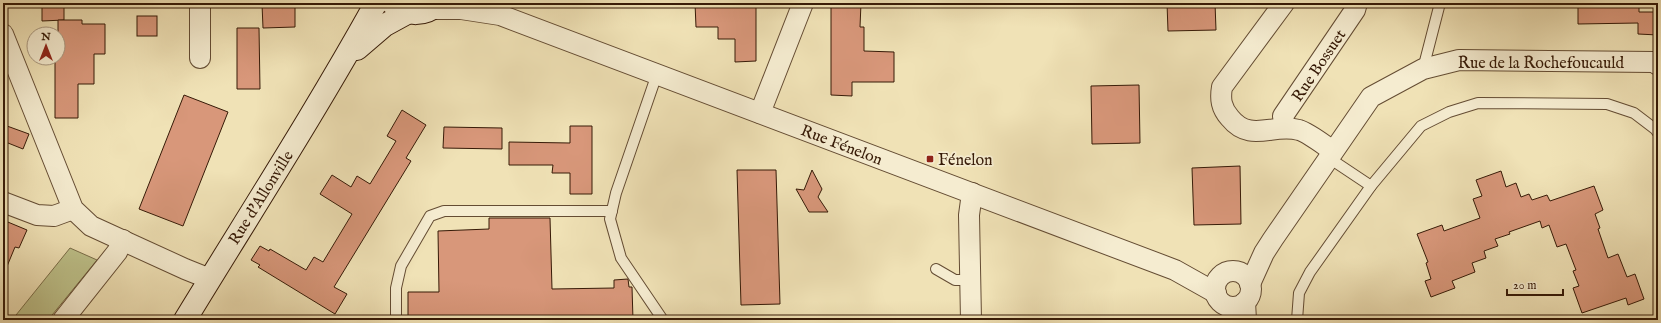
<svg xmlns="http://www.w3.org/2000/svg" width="1661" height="323" font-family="'IM FELL English',serif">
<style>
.green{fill:#bec28b;stroke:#7a6e49}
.building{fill:#d8977a;stroke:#361a07}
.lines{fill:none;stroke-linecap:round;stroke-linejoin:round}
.service-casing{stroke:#644c33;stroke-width:12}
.minor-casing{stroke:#644c33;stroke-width:22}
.secondary-casing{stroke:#361a07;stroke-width:24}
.service{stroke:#f5ecd0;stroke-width:10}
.minor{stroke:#f5ecd0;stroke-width:20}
.secondary{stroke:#f5ecd0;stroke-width:22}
.poi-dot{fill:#8f2418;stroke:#f5ecd0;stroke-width:1.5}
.labels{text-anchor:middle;stroke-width:3.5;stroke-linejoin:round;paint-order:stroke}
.street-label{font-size:16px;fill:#361a07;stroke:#f5ecd0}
.poi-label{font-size:16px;fill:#361a07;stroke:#f5ecd0;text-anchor:start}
</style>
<rect width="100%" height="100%" fill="#f0e2b6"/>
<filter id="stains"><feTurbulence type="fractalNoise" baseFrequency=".005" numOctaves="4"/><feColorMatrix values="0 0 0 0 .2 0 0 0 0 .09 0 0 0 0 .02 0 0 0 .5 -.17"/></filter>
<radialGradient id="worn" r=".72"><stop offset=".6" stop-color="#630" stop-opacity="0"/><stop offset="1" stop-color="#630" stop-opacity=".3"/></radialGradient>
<polygon class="green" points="70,248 97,260 48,320 12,320"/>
<g class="building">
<polygon points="42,3 64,3 64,20 42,21"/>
<polygon points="274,3 295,3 295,27 263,28 262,4"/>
<polygon points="695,3 756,3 756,61 735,62 735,39 718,39 718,27 696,27"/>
<polygon points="831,3 861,3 860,27 864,27 864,51 894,52 894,82 852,82 852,96 831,95"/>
<polygon points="1167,3 1215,3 1216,30 1168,31"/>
<polygon points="1578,3 1639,3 1639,12 1658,12 1658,35 1638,34 1638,23 1578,24"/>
<rect x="137" y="16" width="20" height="20"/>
<polygon points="58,20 82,20 82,24 105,24 105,54 94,54 94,84 78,84 78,118 55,118 55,58 58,58"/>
<polygon points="237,28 259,28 260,89 237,89"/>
<polygon points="1139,85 1140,143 1092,144 1091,86"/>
<polygon points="184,95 228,112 183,226 139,209"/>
<polygon points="402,110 426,125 406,158 411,161 334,287 347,294 335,314 258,267 260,265 251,260 260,246 269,251 270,249 306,270 314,257 323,262 352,214 320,194 332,175 351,187 357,176 370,184 396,141 387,136"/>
<polygon points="7,126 29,134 23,149 3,141 3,136"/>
<polygon points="570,126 592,126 592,194 570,194 570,173 552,173 553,165 509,165 509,142 570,143"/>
<polygon points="444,127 502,128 502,149 443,148"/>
<polygon points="1240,166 1241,224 1194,225 1192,168"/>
<polygon points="737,170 776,170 780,304 741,305"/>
<polygon points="812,170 822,189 818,197 828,212 809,212 796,189 804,190"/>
<polygon points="1501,171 1506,187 1516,183 1521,197 1529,194 1532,200 1547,195 1550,201 1594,186 1603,210 1595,214 1600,228 1598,229 1608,258 1618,254 1627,277 1635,274 1644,299 1628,305 1626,298 1582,313 1573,288 1579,286 1573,271 1576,270 1566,244 1557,247 1549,225 1542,228 1540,221 1509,232 1510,234 1495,239 1498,246 1484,251 1486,258 1472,263 1475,272 1452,281 1455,288 1431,297 1425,281 1431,279 1426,263 1428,262 1417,234 1442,225 1444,231 1480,218 1473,199 1482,196 1476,180"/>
<polygon points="489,218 550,218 552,289 614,288 614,280 628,279 629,287 632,287 633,320 408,320 408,292 439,292 438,231 489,229"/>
<polygon points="3,220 27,230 19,248 15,247 3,276"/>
</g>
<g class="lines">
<g class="service-casing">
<g id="service">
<polyline points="1423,69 1440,3"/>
<polyline points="657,74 616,193 610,219 621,258 663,320"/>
<polyline points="1329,158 1371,186"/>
<polyline points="936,269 955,280 970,280"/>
<polyline points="396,320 396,288 401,266 430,216 444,211 612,211"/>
<polyline points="1297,320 1299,293 1310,272 1371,186 1421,126 1449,112 1478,103 1607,104 1634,113 1655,129 1658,133"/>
</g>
</g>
<g class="minor-casing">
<g id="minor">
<path d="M1284 3 1222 87C1220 99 1221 108 1230 118 1250 143 1273 123 1299 130 1309 133 1324 145 1333 151"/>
<polyline points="433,9 461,9 500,15 1175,270 1216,293"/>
<polyline points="3,34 73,209 91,226 185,269 210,279"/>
<polyline points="200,58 200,3"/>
<polyline points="760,113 803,3"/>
<polyline points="1285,128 1283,116 1355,10 1357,3"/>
<polyline points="3,202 37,215 54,216 73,209"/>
<circle cx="1233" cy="289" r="18"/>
<polyline points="1250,284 1264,253 1273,239 1371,97 1423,69 1459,60 1654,62 1658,65"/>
<polyline points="1245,302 1246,320"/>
<polyline points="63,320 117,252 123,240"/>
<polyline points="971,320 969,215 972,193"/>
</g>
</g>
<g class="secondary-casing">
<g id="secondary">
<path d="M392 3C408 17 425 16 440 3"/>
<polyline points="357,49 385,25 407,13"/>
<path d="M185 320C249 215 316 111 376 3"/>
</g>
</g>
<use href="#service" class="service"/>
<use href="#minor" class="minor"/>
<use href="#secondary" class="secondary"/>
</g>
<rect class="poi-dot" x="926" y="155" width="8" height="8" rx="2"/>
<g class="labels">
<g class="street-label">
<text x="1541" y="68">Rue de la Rochefoucauld</text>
<text transform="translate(1318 65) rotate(-56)" y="6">Rue Bossuet</text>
<text transform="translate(842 144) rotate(21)" y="6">Rue Fénelon</text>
<text transform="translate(260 197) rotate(-58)" y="6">Rue d'Allonville</text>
</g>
<g class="poi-label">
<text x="938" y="165">Fénelon</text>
</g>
</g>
<rect width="1661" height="323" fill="none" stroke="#f0e2b6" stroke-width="16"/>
<rect x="4" y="4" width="1653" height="315" fill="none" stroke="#361a07" stroke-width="2"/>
<rect x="8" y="8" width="1645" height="307" fill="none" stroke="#361a07"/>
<g transform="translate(46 46)"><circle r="19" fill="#f5ecd0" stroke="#a99880"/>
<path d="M0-3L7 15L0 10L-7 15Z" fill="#8f2418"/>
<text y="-6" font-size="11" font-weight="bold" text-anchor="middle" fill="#361a07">N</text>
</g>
<path d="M1507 289v6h56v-6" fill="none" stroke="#361a07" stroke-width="2"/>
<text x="1513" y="289" font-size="12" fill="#361a07" stroke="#f5ecd0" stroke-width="3" paint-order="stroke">20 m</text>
<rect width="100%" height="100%" filter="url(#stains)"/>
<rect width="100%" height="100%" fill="url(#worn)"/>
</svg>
